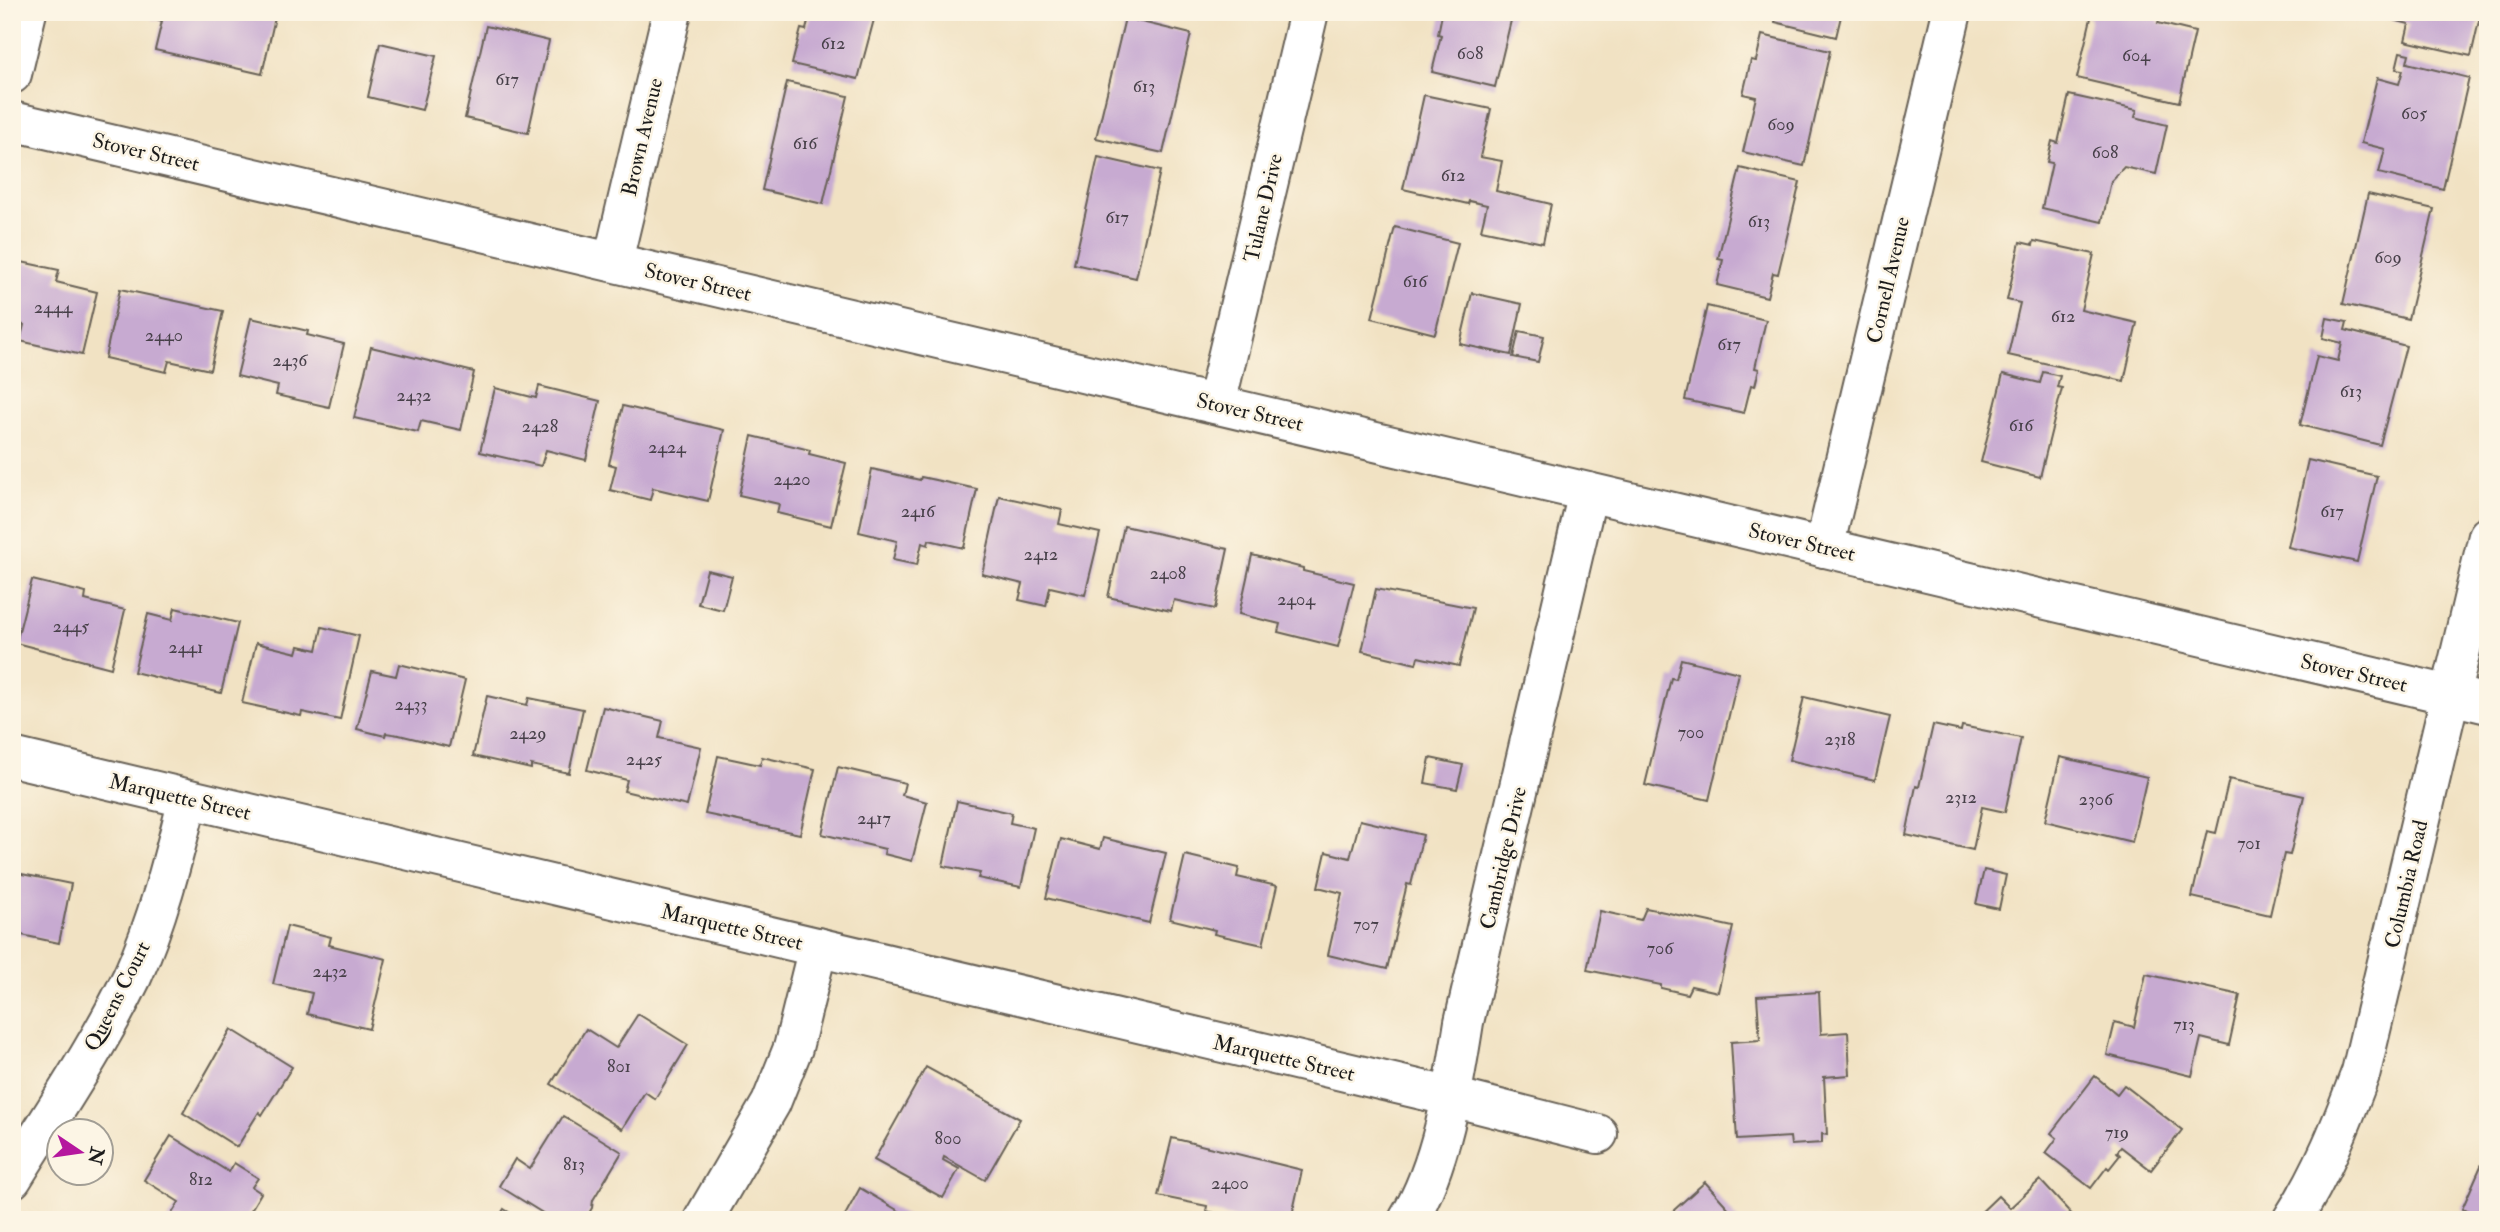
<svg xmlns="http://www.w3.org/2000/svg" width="2500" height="1232" font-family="'IM FELL Double Pica',serif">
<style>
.building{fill:#c7aad1}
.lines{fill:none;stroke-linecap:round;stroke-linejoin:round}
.minor-casing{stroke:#676156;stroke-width:42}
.minor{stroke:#fff;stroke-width:38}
.labels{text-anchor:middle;stroke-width:5;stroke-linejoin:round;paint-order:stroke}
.number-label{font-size:18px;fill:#474049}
.street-label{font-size:21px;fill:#1c1c1c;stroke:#fcf5e5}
</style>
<rect width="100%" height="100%" fill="#fcf5e5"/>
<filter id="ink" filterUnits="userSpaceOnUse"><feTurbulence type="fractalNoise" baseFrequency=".0143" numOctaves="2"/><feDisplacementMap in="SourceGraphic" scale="14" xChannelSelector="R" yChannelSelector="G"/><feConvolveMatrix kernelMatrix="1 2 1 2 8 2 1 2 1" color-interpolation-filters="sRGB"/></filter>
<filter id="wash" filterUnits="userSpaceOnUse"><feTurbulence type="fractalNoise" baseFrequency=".00686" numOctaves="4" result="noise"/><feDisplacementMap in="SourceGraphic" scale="28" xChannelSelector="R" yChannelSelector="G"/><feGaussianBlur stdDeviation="1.57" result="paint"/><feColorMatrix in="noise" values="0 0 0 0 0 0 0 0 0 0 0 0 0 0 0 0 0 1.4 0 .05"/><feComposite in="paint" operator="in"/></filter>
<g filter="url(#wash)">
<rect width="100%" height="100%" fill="#f1e2c3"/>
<g id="blocks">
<g class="building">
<polygon points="153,12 276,13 262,74 155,50 162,21 151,19"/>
<polygon points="810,12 876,12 858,79 792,64 801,29 806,30"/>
<polygon points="1447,12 1513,12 1495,87 1432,72 1441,35 1438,34 1442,14 1447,15"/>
<polygon points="1777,12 1842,12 1836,37 1775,22"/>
<polygon points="2088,12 2161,12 2158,23 2195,32 2179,102 2077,78 2091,18 2087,17"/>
<polygon points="2387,12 2481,12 2471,56 2405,41 2409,24 2386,18"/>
<polygon points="1125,18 1191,34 1163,153 1096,138"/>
<polygon points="486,26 549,41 528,133 465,118"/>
<polygon points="1762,35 1830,51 1804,166 1743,152 1756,97 1743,94 1751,60 1756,61"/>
<polygon points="380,43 436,56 422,110 368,97"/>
<polygon points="2400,52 2409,54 2407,63 2469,78 2443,189 2379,173 2385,149 2361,143 2377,78 2399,84 2403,70 2396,69"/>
<polygon points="787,82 848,96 823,204 762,190"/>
<polygon points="1424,95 1491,109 1480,157 1502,161 1496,191 1551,204 1543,243 1481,230 1487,205 1469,201 1468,204 1403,189"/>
<polygon points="2069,95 2137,110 2135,117 2167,125 2156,174 2124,167 2111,181 2102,222 2042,208 2052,163 2047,162 2052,141 2058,143"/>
<polygon points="1098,157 1160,171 1136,278 1074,264"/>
<polygon points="1740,168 1800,182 1778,274 1773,273 1767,297 1717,285 1723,260 1718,259"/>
<polygon points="2368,194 2434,209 2408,319 2343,304"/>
<polygon points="1395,227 1458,243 1435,334 1372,318"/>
<polygon points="2034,241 2094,254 2081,310 2137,323 2124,381 2008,355 2020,303 2007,300 2020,242 2033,245"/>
<polygon points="12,260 59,270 56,282 97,292 82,355 20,341 24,325 12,322"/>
<polygon points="120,289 223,311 210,370 169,361 166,372 105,358"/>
<polygon points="1472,293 1522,304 1511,355 1460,344"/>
<polygon points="1707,306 1766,320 1755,368 1759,369 1755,386 1751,385 1744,413 1685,400"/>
<polygon points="251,318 308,331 307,335 344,344 329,407 276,395 278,386 237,376"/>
<polygon points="2327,318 2347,322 2345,330 2406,346 2380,445 2300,425 2317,356 2338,361 2342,343 2323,338"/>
<polygon points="1519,331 1544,336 1538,362 1513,357"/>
<polygon points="371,347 474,372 461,430 421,421 418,432 354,418"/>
<polygon points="2043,372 2060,376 2057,387 2062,388 2040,477 1981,462 2003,374 2040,383"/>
<polygon points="539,386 600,401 586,460 546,450 541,466 480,452 495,388 536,398"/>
<polygon points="623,406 724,430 708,501 653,488 650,500 610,490 616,466 609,464"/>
<polygon points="752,436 810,450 809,454 846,463 831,526 777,513 779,504 739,495"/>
<polygon points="2308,460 2377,476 2357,562 2288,547"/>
<polygon points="872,469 920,480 921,477 977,489 964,548 929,540 928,545 922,543 917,565 893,560 897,541 859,532"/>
<polygon points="999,496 1062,510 1059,524 1100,533 1085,595 1050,587 1046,606 1019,600 1023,584 982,574"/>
<polygon points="1124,526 1228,549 1215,609 1174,600 1171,611 1108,597"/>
<polygon points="1252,555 1303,568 1303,571 1354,583 1338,647 1278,632 1280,624 1239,614"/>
<polygon points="707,570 732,576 723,610 698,604"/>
<polygon points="32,580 86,593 85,600 125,610 111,668 16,643"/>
<polygon points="1376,589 1473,608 1459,666 1418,657 1416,664 1362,651"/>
<polygon points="175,608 238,623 221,693 134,672 148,614 172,620"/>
<polygon points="322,627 359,636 340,720 302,712 301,716 242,703 256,643 297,653 299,646 317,650"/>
<polygon points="1681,659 1739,673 1709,800 1645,785 1671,678 1676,679"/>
<polygon points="399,664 465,680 449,747 399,735 386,733 385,736 357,729 372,671 396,676"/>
<polygon points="487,696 527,705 529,698 583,709 569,773 531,765 531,769 473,756"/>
<polygon points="1804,697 1890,717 1875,780 1789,760"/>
<polygon points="603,707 663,721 659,738 701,747 687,806 624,791 627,780 587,770"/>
<polygon points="1933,725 1961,731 1962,726 2021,738 2005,812 1982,807 1973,850 1906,835 1916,786 1919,787"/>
<polygon points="718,756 760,765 762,757 815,769 800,834 705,814"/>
<polygon points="2060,757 2147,777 2132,842 2045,821"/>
<polygon points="1430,758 1463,765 1457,789 1425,783"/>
<polygon points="838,767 905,783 902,795 927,802 912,861 884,854 885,849 822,834"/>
<polygon points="2229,779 2304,796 2290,855 2284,854 2270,915 2192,897 2207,831 2216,833"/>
<polygon points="957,801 1012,813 1010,823 1034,828 1021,887 978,878 980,873 943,866"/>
<polygon points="1360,820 1423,835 1411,885 1407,884 1387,969 1328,955 1342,893 1318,887 1326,852 1350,858"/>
<polygon points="1103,838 1166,853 1149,923 1046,898 1061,839 1100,849"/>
<polygon points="1185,855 1239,868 1237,877 1277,886 1263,945 1214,934 1215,930 1170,919"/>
<polygon points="1984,870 2006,875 1999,909 1976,904"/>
<polygon points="12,872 71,884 59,943 17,934 12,950"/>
<polygon points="1646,908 1733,927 1718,992 1691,986 1687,994 1661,988 1661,985 1587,970 1600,911 1641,920"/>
<polygon points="287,926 331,937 329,945 386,959 369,1029 307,1014 312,993 273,984"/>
<polygon points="2146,974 2240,995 2229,1045 2201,1038 2192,1076 2107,1055 2115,1022 2134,1027"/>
<polygon points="1819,992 1821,1034 1848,1032 1850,1075 1824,1077 1827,1135 1822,1134 1822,1143 1791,1145 1790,1137 1737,1140 1731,1042 1760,1040 1757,996"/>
<polygon points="638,1014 688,1045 655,1099 645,1092 622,1129 551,1084 586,1029 616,1048"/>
<polygon points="231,1029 292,1067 262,1115 259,1112 237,1147 183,1113"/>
<polygon points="926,1067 1020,1119 985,1180 944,1157 943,1160 959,1169 943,1198 874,1160"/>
<polygon points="2095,1076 2117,1094 2124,1085 2182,1130 2151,1170 2121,1147 2117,1152 2120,1155 2109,1169 2107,1167 2091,1188 2046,1153 2057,1138 2051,1133"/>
<polygon points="563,1116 622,1152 593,1200 592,1208 585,1220 554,1220 499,1186 515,1159 530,1169"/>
<polygon points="171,1136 229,1172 234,1163 258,1178 252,1187 261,1193 245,1220 168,1220 179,1202 144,1180"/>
<polygon points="1172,1138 1302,1170 1291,1220 1245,1220 1206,1211 1207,1206 1158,1196"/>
<polygon points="2488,1150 2488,1220 2485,1220 2462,1209"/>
<polygon points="2040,1180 2077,1220 1973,1220 1998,1196 2010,1208"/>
<polygon points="1705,1182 1739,1220 1663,1220"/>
<polygon points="860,1188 914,1220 837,1220 839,1217 843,1219"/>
<polygon points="504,1209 521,1220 497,1220"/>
</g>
</g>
</g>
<g filter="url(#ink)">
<use href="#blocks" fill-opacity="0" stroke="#676156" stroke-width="2"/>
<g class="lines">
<g class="minor-casing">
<g id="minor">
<polyline points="12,74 27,12"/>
<polyline points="12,121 2488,704"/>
<polyline points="613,261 672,12"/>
<polyline points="1216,404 1309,12"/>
<polyline points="1824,548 1952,12"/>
<polyline points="12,757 1452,1097 1598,1134"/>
<path d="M12 1179C53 1113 98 1047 132 977 158 920 173 859 188 799"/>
<polyline points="703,1220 771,1103 793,1048 818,947"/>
<path d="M1408 1220C1442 1165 1454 1086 1464 1022L1588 492"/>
<path d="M2292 1220C2322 1174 2342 1123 2361 1072L2488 536"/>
</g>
</g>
<use href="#minor" class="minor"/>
</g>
</g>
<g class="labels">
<g class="number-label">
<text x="833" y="49">612</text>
<text x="1470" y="59">608</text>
<text x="2136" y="61">604</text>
<text x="507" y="85">617</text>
<text x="1144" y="92">613</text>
<text x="2414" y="119">605</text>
<text x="1781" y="130">609</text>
<text x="805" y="149">616</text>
<text x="2105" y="158">608</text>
<text x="1453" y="181">612</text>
<text x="1117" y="223">617</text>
<text x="1759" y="227">613</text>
<text x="2388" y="263">609</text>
<text x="1415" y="287">616</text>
<text x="53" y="313">2444</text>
<text x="2063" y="322">612</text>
<text x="164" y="341">2440</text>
<text x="1729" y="350">617</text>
<text x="290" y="366">2436</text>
<text x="2351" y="397">613</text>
<text x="414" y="401">2432</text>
<text x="2021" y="431">616</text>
<text x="540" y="432">2428</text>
<text x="667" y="453">2424</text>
<text x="792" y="485">2420</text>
<text x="918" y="517">2416</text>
<text x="2332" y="517">617</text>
<text x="1041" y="560">2412</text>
<text x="1168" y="579">2408</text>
<text x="1296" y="605">2404</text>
<text x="71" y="632">2445</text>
<text x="186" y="653">2441</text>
<text x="411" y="710">2433</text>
<text x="1691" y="738">700</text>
<text x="528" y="739">2429</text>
<text x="1840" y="745">2318</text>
<text x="644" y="765">2425</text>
<text x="1961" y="803">2312</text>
<text x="2096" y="805">2306</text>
<text x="874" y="824">2417</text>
<text x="2249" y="849">701</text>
<text x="1366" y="930">707</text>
<text x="1660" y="954">706</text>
<text x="330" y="977">2432</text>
<text x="2184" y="1030">713</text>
<text x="619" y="1072">801</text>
<text x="2117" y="1138">719</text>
<text x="948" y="1144">800</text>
<text x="574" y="1170">813</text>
<text x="201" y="1185">812</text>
<text x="1230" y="1189">2400</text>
</g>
<g class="street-label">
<text transform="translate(642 137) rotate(-77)" y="7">Brown Avenue</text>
<text transform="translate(146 152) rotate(13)" y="7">Stover Street</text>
<text transform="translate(1263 208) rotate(-77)" y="7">Tulane Drive</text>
<text transform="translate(1888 280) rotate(-77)" y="7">Cornell Avenue</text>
<text transform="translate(698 282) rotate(13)" y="7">Stover Street</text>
<text transform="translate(1250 412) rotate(13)" y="7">Stover Street</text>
<text transform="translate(1802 542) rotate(13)" y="7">Stover Street</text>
<text transform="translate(2354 673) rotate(13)" y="7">Stover Street</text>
<text transform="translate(180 797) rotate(13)" y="7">Marquette Street</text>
<text transform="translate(1503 858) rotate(-77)" y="7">Cambridge Drive</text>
<text transform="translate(2406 884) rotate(-77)" y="7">Columbia Road</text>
<text transform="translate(732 927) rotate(13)" y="7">Marquette Street</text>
<text transform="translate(117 996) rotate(-63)" y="7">Queens Court</text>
<text transform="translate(1284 1058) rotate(13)" y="7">Marquette Street</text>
</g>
</g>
<rect width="2500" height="1232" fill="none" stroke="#fcf5e5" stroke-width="42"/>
<g transform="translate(80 1152) rotate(103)"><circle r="33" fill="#fcf5e5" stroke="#a29e95" stroke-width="2"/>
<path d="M0-5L12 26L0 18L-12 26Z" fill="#b5179e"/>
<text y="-10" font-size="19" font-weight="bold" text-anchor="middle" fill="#1c1c1c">N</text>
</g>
</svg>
